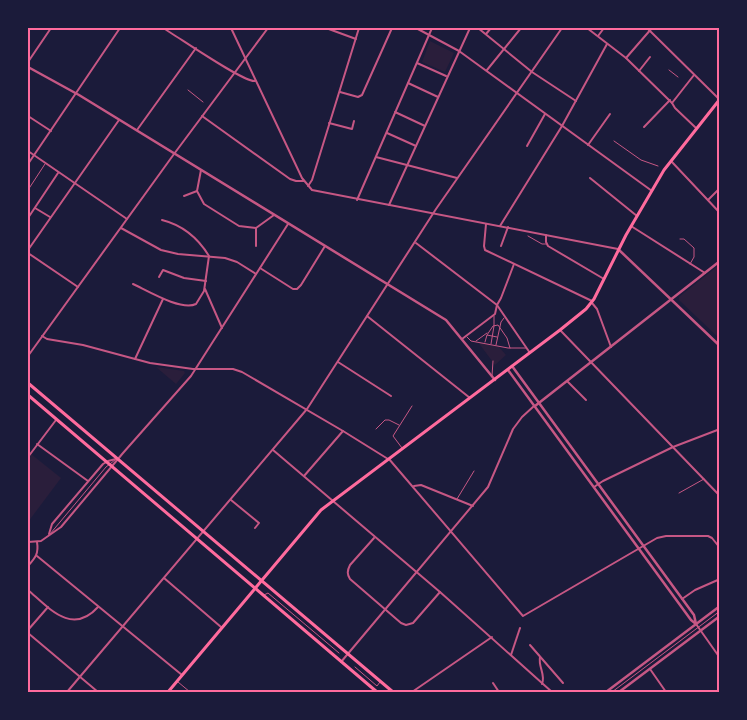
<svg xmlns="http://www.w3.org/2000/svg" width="747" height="720" font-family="'Titillium Web',sans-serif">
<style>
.green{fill:#2a1e3b}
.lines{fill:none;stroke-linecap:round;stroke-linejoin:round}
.service{stroke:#c65784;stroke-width:1}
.pedestrian{stroke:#c65784;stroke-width:1}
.minor{stroke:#c65784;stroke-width:2}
.tertiary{stroke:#c65784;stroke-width:2.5}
.secondary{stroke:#ff6b9d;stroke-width:3}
.primary{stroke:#ff6b9d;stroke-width:3}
.neatline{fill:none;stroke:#ff6b9d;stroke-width:2}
</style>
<rect width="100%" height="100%" fill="#1b1b3a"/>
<g class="green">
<polygon points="430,41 454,53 445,72 422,62"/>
<polygon points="719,265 719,338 679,300 679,297"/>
<polygon points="478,342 499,347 506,355 495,365"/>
<polygon points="156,367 184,371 185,373 176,384"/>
<polygon points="31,454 61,478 28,522 28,459"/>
</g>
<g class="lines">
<g class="service">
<polyline points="706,29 709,28"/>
<polyline points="669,70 678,77"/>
<polyline points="614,141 641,160 658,166"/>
<polyline points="28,190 45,164"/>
<polyline points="528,236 542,244 546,244"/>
<polyline points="376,429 385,420 389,420 399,425"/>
<polyline points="402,448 393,436 412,406"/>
<polyline points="679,493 704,479"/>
<polyline points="457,499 474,471"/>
<polyline points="50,534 106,467 115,460"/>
<polyline points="264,595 268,593 339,653"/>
<polyline points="355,667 377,686 380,682"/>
<polyline points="612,692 720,611"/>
</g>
<g class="pedestrian">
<polyline points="188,90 203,102"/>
<polyline points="680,239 684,239 694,248 694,257 690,264"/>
<polyline points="487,335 493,326 498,325 507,338 510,348"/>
<polyline points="467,337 471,341 508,348 526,348"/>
<polyline points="476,341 487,333"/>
<polyline points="485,342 487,335 497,337"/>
<polyline points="491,344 494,326 494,316"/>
<polyline points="496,345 501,322 504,318"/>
<polyline points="492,376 493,361"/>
<polyline points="178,682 190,692"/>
</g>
<g class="minor">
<path d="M163 28C177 36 244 83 255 81"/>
<polyline points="231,28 302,178 312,190 618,249"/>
<polyline points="326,28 356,39"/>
<polyline points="416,28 459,51 652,191"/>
<polyline points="478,28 532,72 576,101"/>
<polyline points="587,28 626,58 672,103 675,108 696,128"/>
<polyline points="647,28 719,99"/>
<polyline points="486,34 491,28"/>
<polyline points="598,36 604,28"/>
<polyline points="626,58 652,28"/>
<polyline points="28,62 51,28"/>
<polyline points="417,63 446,76"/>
<polyline points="487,70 521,28"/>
<polyline points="639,71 650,57"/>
<polyline points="408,83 438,97"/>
<polyline points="340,92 358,97 362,95 392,28"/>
<polyline points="672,103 694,75"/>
<polyline points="395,112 425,126"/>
<polyline points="28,116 51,131"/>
<polyline points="202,116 290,179 296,181 304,181"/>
<polyline points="329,123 352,129 354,121"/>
<polyline points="644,127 670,100"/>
<polyline points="137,130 196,48"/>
<polyline points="387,133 416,146"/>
<polyline points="588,145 610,114"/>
<polyline points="527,146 545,114"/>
<polyline points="28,151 127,219"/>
<polyline points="376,157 457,178"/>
<polyline points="671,161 720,213"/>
<polyline points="28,164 120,28"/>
<polyline points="201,170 197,191 204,204 239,226 256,228 274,215"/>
<polyline points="590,178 637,216"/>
<polyline points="308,186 312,180 359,28"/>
<polyline points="184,196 197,191"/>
<polyline points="357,200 432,28"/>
<polyline points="708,200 720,188"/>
<polyline points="389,205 470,28"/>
<polyline points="35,208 50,217"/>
<polyline points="28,218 58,173"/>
<polyline points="486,224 484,246 485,250 592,301"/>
<polyline points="500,226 562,126 607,44"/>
<polyline points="631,226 705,273"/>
<polyline points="121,228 161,250 178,254 225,258 237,262 256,274"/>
<polyline points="256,228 256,246"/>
<polyline points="546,235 546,242 548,246 604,279"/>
<polyline points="416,243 497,305 530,353"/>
<polyline points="501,246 508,227"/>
<polyline points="28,250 119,120"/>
<polyline points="28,253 78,287"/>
<polyline points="260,268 293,289 297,289 301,285 325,246"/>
<polyline points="159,277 163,270 184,278 206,281"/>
<path d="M133 284C148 291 181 311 196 304L204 291 209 256C198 238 182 225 162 220"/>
<polyline points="205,289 222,328"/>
<polyline points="592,303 597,309 611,347"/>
<polyline points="367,316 470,398"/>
<polyline points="560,330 720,496"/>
<polyline points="42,336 47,339 83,345 150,363 193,369 233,369 242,372 343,431 388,459"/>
<polyline points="462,339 495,314 497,305 501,298 514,264"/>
<polyline points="28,356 174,154 268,28"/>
<polyline points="135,359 163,299"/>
<polyline points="338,362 391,396"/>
<polyline points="567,381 586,400"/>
<polyline points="37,444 88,481"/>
<polyline points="273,450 440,592 552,692"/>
<polyline points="28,457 56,420"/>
<polyline points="389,459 523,616 657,538 666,536 708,536 712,538 720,548"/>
<polyline points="304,476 343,431"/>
<polyline points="414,486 421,485 473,506"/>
<polyline points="594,487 603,481 673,447 720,429"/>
<polyline points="231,500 259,523 255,528"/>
<polyline points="49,534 52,524 103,464 108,461 116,459"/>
<path d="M374 538 350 565C347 571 347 574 350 579L401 623 406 625 413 623 440 592"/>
<polyline points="28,542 41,541 61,527 123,453 191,376 288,224"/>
<polyline points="37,556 182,675"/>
<path d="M28 566C35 558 39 554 37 542"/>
<polyline points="164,578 221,627"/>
<path d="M28 590C49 608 72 636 98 607"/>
<polyline points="682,599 695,590 720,579"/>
<polyline points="696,624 720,658"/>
<polyline points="28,630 48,607"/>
<polyline points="28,633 98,692"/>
<polyline points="530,645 563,683"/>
<polyline points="511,655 520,628"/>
<path d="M540 657C538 667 546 675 542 684"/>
<polyline points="341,662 488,487 513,429 522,417 534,406"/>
<polyline points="650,669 666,692"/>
<polyline points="493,683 499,692"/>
<polyline points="67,692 307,409 436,209 562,28"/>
<polyline points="412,692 492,637"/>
</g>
<g class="tertiary">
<polyline points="28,67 79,95 446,320 495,380"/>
<polyline points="618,249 720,346"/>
<polyline points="512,366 694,615 696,624"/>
<polyline points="508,370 691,620 696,624"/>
<polyline points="535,406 720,261"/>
<polyline points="606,692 720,606"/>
<polyline points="619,692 720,616"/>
</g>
<polyline class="secondary" points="168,692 321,510 560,330 586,309 594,299 626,235 664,170 720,99"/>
<g class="primary">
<polyline points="28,383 393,692"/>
<polyline points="28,395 377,692"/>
</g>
</g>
<rect width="747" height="720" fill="none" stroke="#1b1b3a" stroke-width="58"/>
<rect x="29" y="29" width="689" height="662" class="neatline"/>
</svg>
